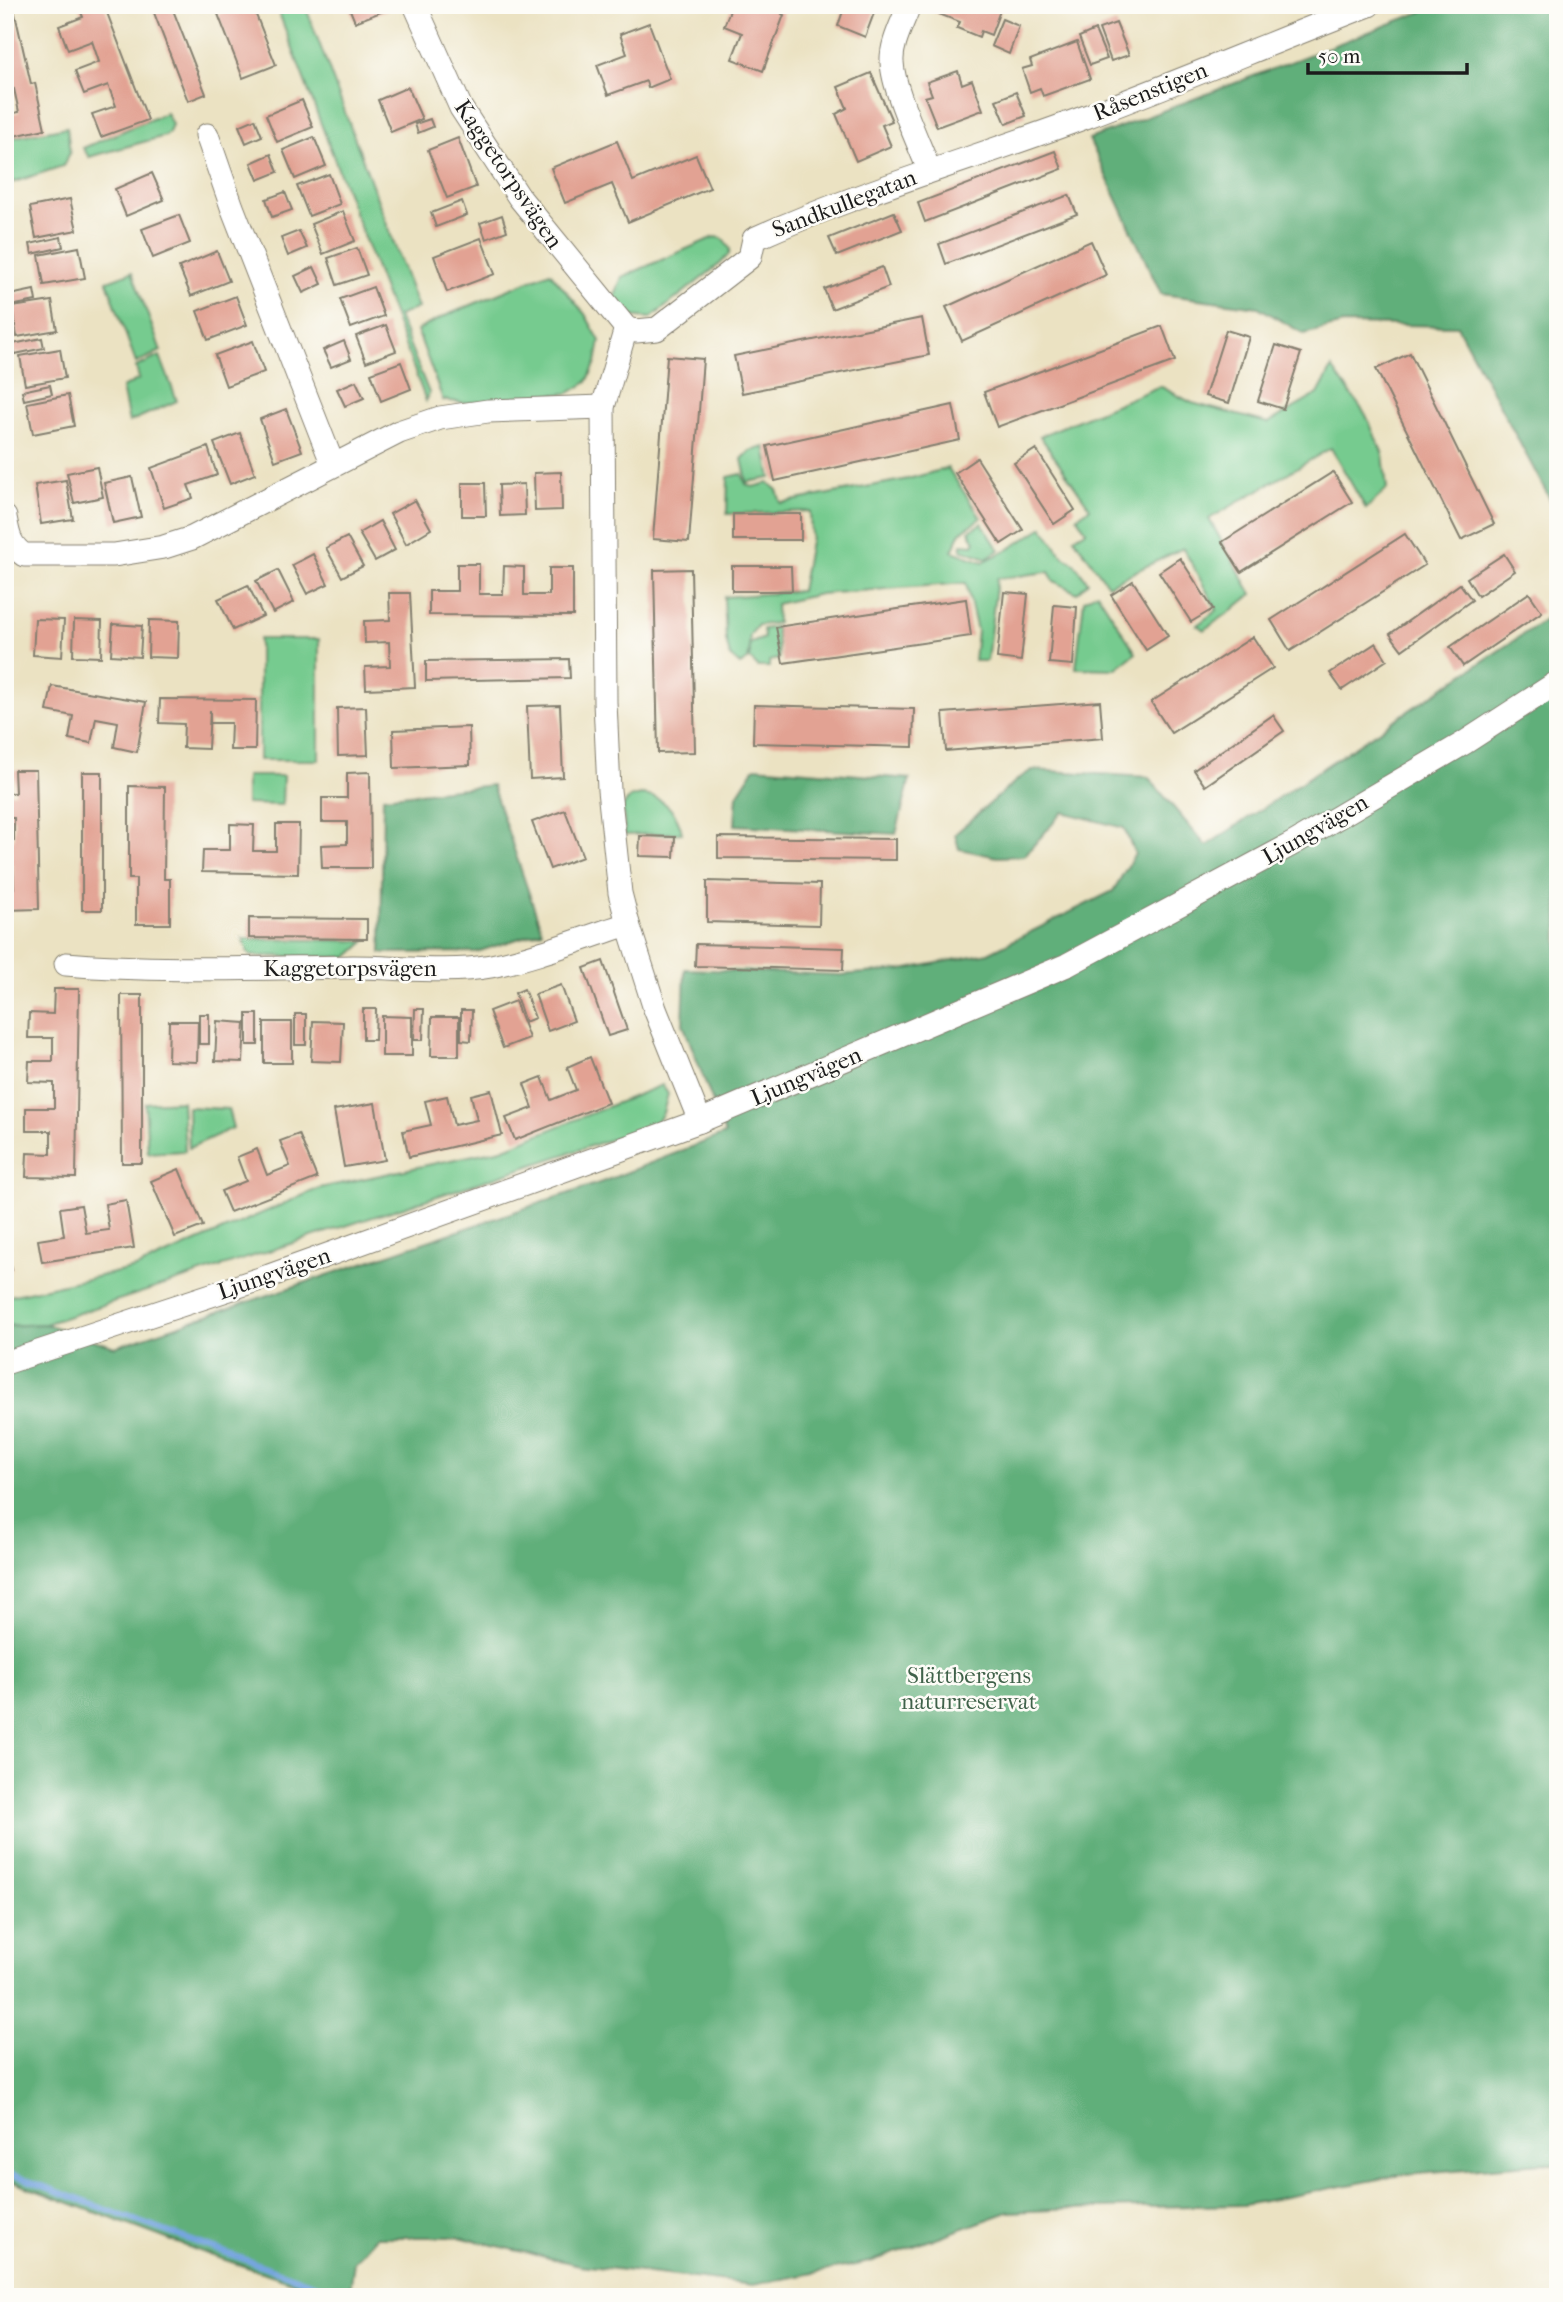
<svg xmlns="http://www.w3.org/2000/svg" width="1563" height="2302" font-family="'IM FELL French Canon',serif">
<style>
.green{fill:#76cb8f;stroke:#497456;stroke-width:2}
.forest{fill:#60af7a;stroke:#3e664b;stroke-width:2}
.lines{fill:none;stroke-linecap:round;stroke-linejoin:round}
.stream{stroke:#76a5df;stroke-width:6}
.building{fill:#e2a293}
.minor-casing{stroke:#847f6f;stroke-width:25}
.minor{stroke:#fff;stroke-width:23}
.labels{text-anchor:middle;stroke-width:5;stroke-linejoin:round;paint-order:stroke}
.street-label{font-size:23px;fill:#1c1c1c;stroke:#fdfcf7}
.park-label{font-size:23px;fill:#40624a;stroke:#fdfcf7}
</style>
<rect width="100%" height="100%" fill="#fdfcf7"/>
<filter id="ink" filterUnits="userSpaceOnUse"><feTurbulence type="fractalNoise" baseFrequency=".0143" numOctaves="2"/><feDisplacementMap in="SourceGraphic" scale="14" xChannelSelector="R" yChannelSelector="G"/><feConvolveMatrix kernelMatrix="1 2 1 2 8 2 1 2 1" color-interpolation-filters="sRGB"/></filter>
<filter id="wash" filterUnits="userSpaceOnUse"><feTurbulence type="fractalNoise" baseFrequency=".00686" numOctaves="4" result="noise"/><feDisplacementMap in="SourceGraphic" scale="28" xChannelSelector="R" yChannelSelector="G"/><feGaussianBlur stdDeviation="1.57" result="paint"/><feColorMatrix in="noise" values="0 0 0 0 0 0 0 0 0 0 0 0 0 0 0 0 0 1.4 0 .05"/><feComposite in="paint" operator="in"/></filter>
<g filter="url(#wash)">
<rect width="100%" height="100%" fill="#ebe2c2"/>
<g class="green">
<polygon points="276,5 305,5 418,308 398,316 429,393 426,401"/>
<polygon points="166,113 172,124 169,133 165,136 89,157 83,148"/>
<polygon points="67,127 70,153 63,166 5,185 5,139"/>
<polygon points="714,237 722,238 730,249 729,254 721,263 651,318 625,316 614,299 622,277"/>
<polygon points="132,272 161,351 136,363 107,281"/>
<polygon points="550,272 585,314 600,341 596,363 587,382 569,393 464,403 443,400 417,330 445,316"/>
<polygon points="160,356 177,401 129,422 122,388 139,379 136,367"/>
<polygon points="1332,368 1366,415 1383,454 1387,489 1366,509 1331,448 1209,519 1252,594 1227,614 1204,630 1197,625 1217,610 1183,548 1108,585 1074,538 1086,531 1077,517 1090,508 1040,436 1160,386 1192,403 1268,423 1318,394"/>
<polygon points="765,447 771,478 747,482 742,459 750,451"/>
<path d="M948 468 981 518 961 532 952 551 983 562 1009 549 1043 527 1062 555 1074 563 1088 582 1077 593 1054 581 1049 572C1032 573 1015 578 997 578L987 661H974L977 631 966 583 820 594 776 604 777 623 758 625 750 635 749 644 764 638 763 629 776 627 779 659 769 661V667H758L750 659V646L748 660 740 665 730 656 726 640 724 597 801 591 811 536 810 511 727 514 728 477 742 474 746 484 752 487 769 483 777 490 781 503 908 479Z"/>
<polygon points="982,523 999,550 986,558 961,549 962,544 973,545 975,541 969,531"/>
<polygon points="1097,592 1136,653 1115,669 1076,668 1084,600"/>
<rect x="259" y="639" width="60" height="121"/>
<polygon points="246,776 283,776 282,805 246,804"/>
<path d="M641 795C663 796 678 812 682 833L625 835 623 806 630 798Z"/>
<polygon points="243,939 366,941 348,957 252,956 248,953"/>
<polygon points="662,1085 668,1094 663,1113 655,1125 45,1324 5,1326 5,1297 136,1268 320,1188 502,1149"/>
<polygon points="182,1101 185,1151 148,1153 145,1103"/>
<polygon points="188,1107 228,1109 233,1128 189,1148"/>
</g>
<g class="forest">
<polygon points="1439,5 1558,5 1558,514 1457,326 1343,324 1304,334 1258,307 1161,294 1089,139"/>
<polygon points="1558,611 1558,2165 1542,2163 1406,2174 1243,2205 1097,2208 1008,2212 870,2262 753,2285 580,2265 459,2237 376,2237 354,2262 349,2297 338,2297 210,2255 5,2179 5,1326 45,1324 115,1347 602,1182 725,1134 683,1024 685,969 841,975 902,970 988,953 1113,891 1135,854 1124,828 1063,812 1024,856 997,857 959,849 955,834 1018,779 1032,770 1148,777 1206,846"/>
<polygon points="755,767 910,779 896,834 735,825 737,795"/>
<polygon points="492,785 542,931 477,952 381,953 383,797"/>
</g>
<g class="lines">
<polyline class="stream" points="5,2172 145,2224 350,2297"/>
</g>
<g id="blocks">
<g class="building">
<polygon points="5,5 13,5 31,84 35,83 45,129 5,138 5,115 19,112 14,89 5,91"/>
<polygon points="78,5 104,5 148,120 101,137 92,114 116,106 108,85 84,94 75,71 99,62 92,41 68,50 59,26 83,17"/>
<polygon points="151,5 171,5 206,94 188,101"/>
<polygon points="240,5 252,5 276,65 243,78 218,14"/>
<polygon points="348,5 388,5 389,9 355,22"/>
<polygon points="732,5 785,6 782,14 784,15 763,71 732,59 742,33 724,26"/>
<polygon points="845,5 877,5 865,37 838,26"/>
<polygon points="934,5 1002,5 991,35 981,31 979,37 957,28 960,22 931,11"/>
<polygon points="1002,19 1019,26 1009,54 991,46"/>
<polygon points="649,23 670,79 648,88 646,81 608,95 597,65 627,54 620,34"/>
<polygon points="1116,23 1129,55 1111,61 1099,29"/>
<polygon points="1095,30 1107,59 1090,65 1079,37"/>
<polygon points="1077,42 1090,79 1043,96 1040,88 1030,92 1022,69 1032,66 1030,60"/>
<polygon points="958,71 962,84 972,80 983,110 937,127 925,97 932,95 927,82"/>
<polygon points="871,73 892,121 882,125 891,146 856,161 836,114 847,108 838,87"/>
<polygon points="408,87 422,119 391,132 378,100"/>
<polygon points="1016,92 1026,116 1006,124 996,100"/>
<polygon points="302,100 313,127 277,142 266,115"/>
<polygon points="255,119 262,136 246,143 239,126"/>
<polygon points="430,119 433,127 418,133 415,124"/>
<polygon points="314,137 326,166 295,179 283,150"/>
<polygon points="458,138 476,187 447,198 428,150"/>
<polygon points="617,141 633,181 696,155 710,188 628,222 612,184 565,203 551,168"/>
<polygon points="1055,151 1062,169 925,222 918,203"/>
<polygon points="271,154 278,172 258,180 251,163"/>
<polygon points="152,173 164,200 126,216 115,189"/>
<polygon points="329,174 340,204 309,216 297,186"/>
<polygon points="285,192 292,210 272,217 266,199"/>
<polygon points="1069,195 1077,214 946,264 939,244"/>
<polygon points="70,199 77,230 36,238 30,207"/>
<polygon points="462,201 467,215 436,227 431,213"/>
<polygon points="343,211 355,241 323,254 311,224"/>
<polygon points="894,212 902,230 837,256 829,238"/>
<polygon points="179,215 190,243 153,258 142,229"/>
<polygon points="502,215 507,231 486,239 480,223"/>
<polygon points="299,231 307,248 288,256 281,238"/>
<polygon points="61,237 63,247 32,254 30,244"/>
<polygon points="481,238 495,274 447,292 434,256"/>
<polygon points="1091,241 1106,275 962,341 946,307"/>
<polygon points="79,247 85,278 44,285 39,255"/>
<polygon points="357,248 367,275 337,285 328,258"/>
<polygon points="217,251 229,281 191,296 179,267"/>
<polygon points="314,267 322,284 303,293 295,276"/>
<polygon points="882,267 889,287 832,309 824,289"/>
<polygon points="373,287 384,316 351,328 340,299"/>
<polygon points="34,290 36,301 5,307 5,296"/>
<polygon points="236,296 247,325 208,340 197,311"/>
<polygon points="52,301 57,330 17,337 12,307"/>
<polygon points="922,318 929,355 742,393 734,356"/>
<polygon points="386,325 396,351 366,362 356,336"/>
<polygon points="1162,326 1175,361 997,427 984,392"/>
<polygon points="1226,330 1249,337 1229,403 1205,396"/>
<polygon points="42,338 44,348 15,354 13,344"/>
<polygon points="253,341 264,372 226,386 215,355"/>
<polygon points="344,341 351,359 331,367 323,350"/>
<polygon points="1276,345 1301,353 1283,409 1258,401"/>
<polygon points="60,349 65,378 25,385 20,356"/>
<polygon points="1410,353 1494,524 1461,540 1376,369"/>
<polygon points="667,356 703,359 689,542 653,539"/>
<polygon points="401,362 411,389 381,401 371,373"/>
<polygon points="356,381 364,398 345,406 337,389"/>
<polygon points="50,385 52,394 24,400 22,391"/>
<polygon points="68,395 74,426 33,434 27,403"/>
<polygon points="953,405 960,440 775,481 767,446"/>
<polygon points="286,409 302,451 275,461 260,419"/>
<polygon points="240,433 255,474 230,484 214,443"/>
<polygon points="208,447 217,475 188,485 193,498 164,508 151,468"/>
<polygon points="1036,449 1075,510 1054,524 1014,463"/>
<polygon points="977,458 1023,530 1001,544 955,473"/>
<polygon points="97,467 103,497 74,503 67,473"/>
<polygon points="561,472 562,510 535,511 534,473"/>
<polygon points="1333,472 1352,502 1241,572 1222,542"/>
<polygon points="132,477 141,517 113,523 104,483"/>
<polygon points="66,480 73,519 41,524 35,485"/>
<polygon points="462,483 485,483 486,516 462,516"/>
<polygon points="524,484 525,515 500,516 499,485"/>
<polygon points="415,500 431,529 406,544 390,514"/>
<rect x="733" y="514" width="68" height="26"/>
<polygon points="380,521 395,550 375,561 359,533"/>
<polygon points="1405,534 1425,565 1290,651 1271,620"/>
<polygon points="347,537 363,566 342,577 326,548"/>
<polygon points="313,554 328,584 307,594 292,565"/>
<polygon points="1504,554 1515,571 1478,596 1467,578"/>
<polygon points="1180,558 1213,609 1191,622 1159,572"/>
<polygon points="457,564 479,564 479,594 503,594 504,566 524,567 524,595 549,595 549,568 573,568 573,616 429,615 429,591 457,591"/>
<polygon points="732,566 791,566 792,591 732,591"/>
<polygon points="691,569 695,752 658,753 654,570"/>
<polygon points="278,570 294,602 273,613 256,581"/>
<polygon points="1133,581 1168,636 1146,650 1111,595"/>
<polygon points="1460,584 1472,600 1402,650 1390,634"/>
<polygon points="248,585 263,616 233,630 218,599"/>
<polygon points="1004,592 1028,594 1021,661 997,658"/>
<polygon points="389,593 410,593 415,687 366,689 365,667 390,666 389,642 365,643 364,621 390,620"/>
<polygon points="1529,593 1542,612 1463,666 1450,647"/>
<polygon points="966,599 971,636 783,663 776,627"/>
<polygon points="1054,605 1077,607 1073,665 1049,663"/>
<polygon points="35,619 64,620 62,657 33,655"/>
<polygon points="74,620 102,621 101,657 73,656"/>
<polygon points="149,620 179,621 178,658 148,657"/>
<polygon points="113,624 142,626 140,657 111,655"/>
<polygon points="1253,637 1273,668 1171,733 1151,702"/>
<polygon points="1376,643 1387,660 1342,690 1330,673"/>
<polygon points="569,659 570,678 426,681 426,661"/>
<polygon points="5,685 9,685 8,721 5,721"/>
<polygon points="52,686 146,702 137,752 114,747 118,722 96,718 91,743 69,739 73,716 47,711"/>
<polygon points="160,699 256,700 255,750 230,750 231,723 210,723 210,710 208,749 183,748 184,724 159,723"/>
<polygon points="1100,701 1103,738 946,751 943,713"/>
<polygon points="560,705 563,777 530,779 527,706"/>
<polygon points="754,705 914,709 913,747 753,743"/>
<polygon points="366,707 368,755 338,756 337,708"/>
<polygon points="1273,715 1284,731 1205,786 1194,770"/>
<polygon points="469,727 470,765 394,768 393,730"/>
<polygon points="14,770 36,770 39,909 5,910 5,888 14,888 13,864 5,864 5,841 14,840 14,818 5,818 5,793 15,793"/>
<rect x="82" y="772" width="20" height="138"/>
<polygon points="370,772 371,868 322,868 321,845 347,844 347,822 322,822 322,798 347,798 347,773"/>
<polygon points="129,786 165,787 164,879 170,879 170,924 136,924 136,879 129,879"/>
<polygon points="565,810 583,857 550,869 532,822"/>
<polygon points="230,824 254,825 253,851 276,851 276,824 299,824 298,874 202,872 203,850 230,850"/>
<polygon points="640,836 675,837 674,857 639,856"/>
<polygon points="718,837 896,839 896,860 718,858"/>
<polygon points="707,881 820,884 819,925 707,922"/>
<polygon points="249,918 367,919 367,939 249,938"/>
<polygon points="696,944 844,948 843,970 695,966"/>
<polygon points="603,961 627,1030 608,1036 584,968"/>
<polygon points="561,985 574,1021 548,1031 535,994"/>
<polygon points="54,989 79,989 76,1178 26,1177 27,1153 51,1154 51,1131 26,1131 26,1108 54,1108 54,1083 28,1082 29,1061 53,1061 53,1038 28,1038 29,1013 53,1014"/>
<polygon points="524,989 535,1018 525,1022 515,993"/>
<polygon points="121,995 142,995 142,1163 122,1163"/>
<polygon points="515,1001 529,1038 503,1048 489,1011"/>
<polygon points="363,1009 376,1009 375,1040 363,1040"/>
<polygon points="415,1009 424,1009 423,1040 414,1040"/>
<polygon points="461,1010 472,1010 471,1041 461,1040"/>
<rect x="199" y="1014" width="10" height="30"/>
<rect x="247" y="1014" width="11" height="31"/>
<rect x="295" y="1014" width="11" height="31"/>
<polygon points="382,1016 412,1017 412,1056 382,1056"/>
<polygon points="432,1017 459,1017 459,1056 431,1056"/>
<polygon points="169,1021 198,1021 197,1062 168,1061"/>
<polygon points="217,1021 245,1023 243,1062 215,1061"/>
<polygon points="313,1021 343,1022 341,1062 311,1061"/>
<rect x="264" y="1022" width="28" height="41"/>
<polygon points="590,1057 608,1103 515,1140 506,1118 533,1108 524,1084 542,1077 551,1100 576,1090 567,1067"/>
<polygon points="491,1090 502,1135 409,1157 403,1131 431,1125 425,1101 447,1096 454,1125 477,1120 471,1095"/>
<polygon points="375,1103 385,1160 344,1167 334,1110"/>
<polygon points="299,1134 317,1178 230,1212 221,1191 246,1181 237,1157 257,1149 267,1175 290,1166 280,1141"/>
<polygon points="179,1169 203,1226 175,1237 151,1181"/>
<polygon points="126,1200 134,1248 42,1262 38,1240 64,1236 60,1208 81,1205 86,1233 109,1230 105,1204"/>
<polygon points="5,1237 12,1270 5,1271"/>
</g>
</g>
</g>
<g filter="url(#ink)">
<use href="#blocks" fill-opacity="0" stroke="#847f6f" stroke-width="2"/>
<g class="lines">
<g class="minor-casing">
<g id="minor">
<polyline points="415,5 461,108 519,197 626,328"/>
<path d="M909 5C903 23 891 43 892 62 893 90 919 143 929 170"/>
<polyline points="207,135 232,207 333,465"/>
<path d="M5 517C8 533 9 545 24 555H114L164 547 192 538 399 432 440 418 488 411 603 407"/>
<path d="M66 964C161 972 257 968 353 967 398 967 446 974 491 966 537 957 583 938 628 924"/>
<path d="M700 1121 655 1009 628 924 620 893 609 790 605 702 603 407 626 328 636 331 657 329 750 257 754 239C861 191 973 159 1083 118 1179 82 1273 42 1369 5"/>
<polyline points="5,1363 269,1276 700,1121 1067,965 1294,843 1464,743 1558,682"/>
</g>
</g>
<use href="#minor" class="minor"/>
</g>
</g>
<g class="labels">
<g class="street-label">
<text transform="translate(1150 91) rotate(-22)" y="8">Råsenstigen</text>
<text transform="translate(509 174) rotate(56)" y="8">Kaggetorpsvägen</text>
<text transform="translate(844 203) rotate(-21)" y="8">Sandkullegatan</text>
<text transform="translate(1315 829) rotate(-30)" y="8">Ljungvägen</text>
<text x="350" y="976">Kaggetorpsvägen</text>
<text transform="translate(806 1076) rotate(-23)" y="8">Ljungvägen</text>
<text transform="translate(274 1273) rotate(-19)" y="8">Ljungvägen</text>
</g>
<g class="park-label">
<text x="969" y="1683">Slättbergens<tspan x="969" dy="26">naturreservat</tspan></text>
</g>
</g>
<rect width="1563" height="2302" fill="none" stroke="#fdfcf7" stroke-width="28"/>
<path d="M1308 63v10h159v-10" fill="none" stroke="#1c1c1c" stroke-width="3.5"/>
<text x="1318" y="63" font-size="21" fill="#1c1c1c" stroke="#fdfcf7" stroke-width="5" paint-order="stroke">50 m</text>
</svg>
